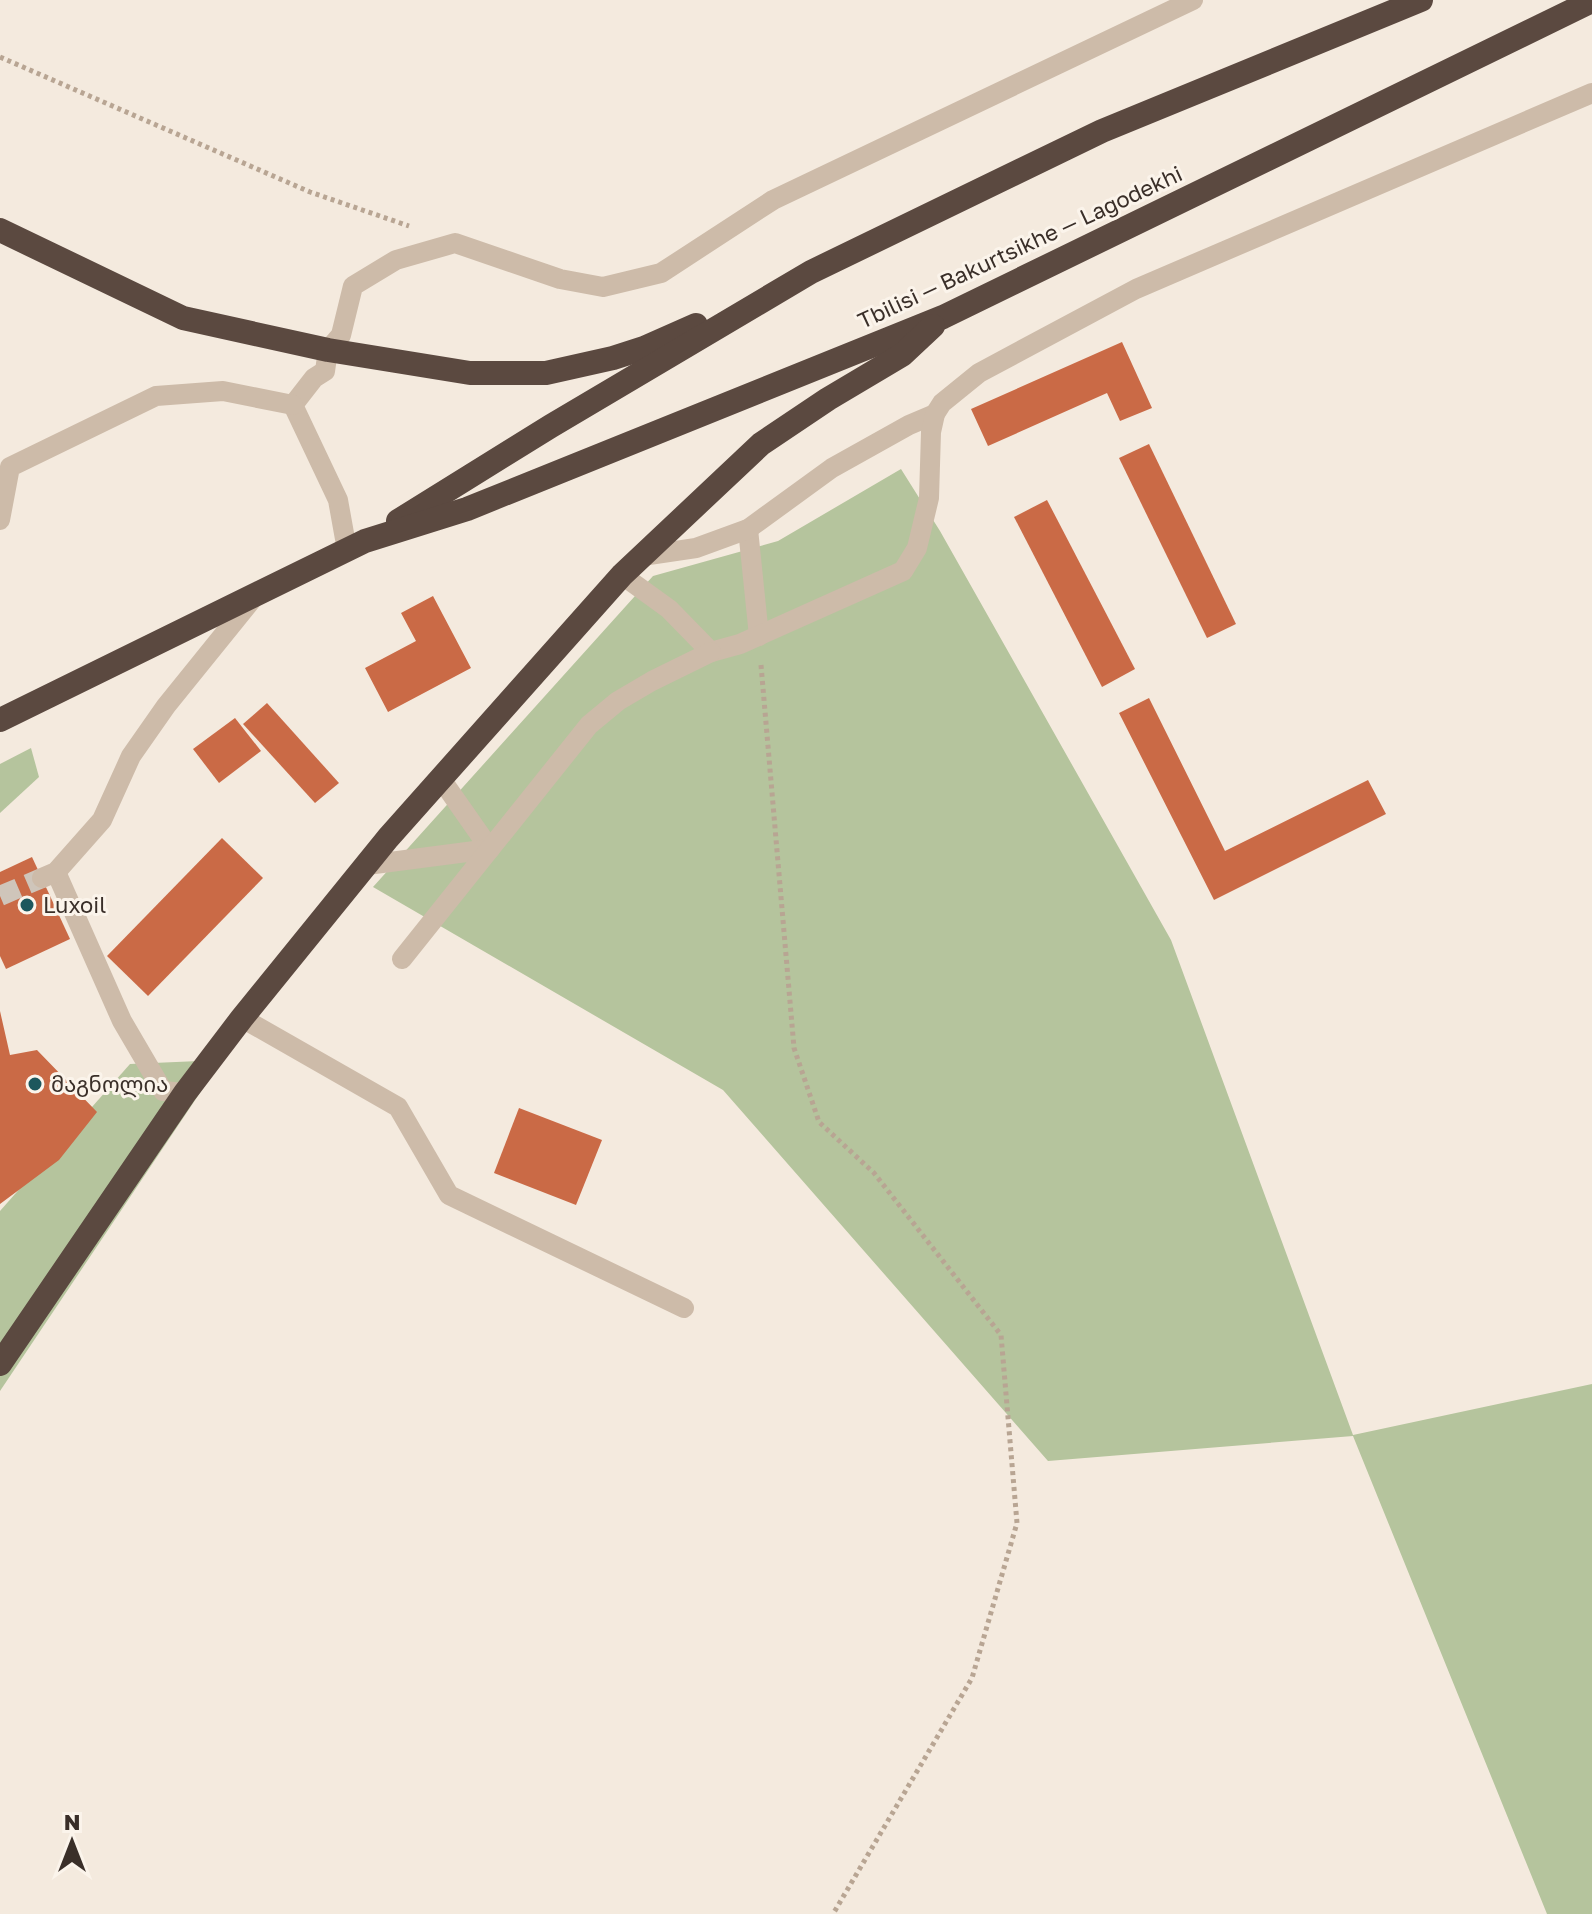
<svg xmlns="http://www.w3.org/2000/svg" width="1592" height="1914" font-family="'Golos Text','Noto Sans Georgian',sans-serif">
<style>
.green{fill:#b5c49d}
.building{fill:#ca6a46}
.lines{fill:none;stroke-linecap:round;stroke-linejoin:round}
.minor-tunnel{stroke:#cfc5ba;stroke-width:20;stroke-dasharray:20 10;stroke-linecap:butt}
.path{stroke:#b8a593;stroke-width:5;stroke-dasharray:4 4;stroke-linecap:butt}
.minor{stroke:#cdbba9;stroke-width:20}
.highway{stroke:#5b4940;stroke-width:24}
.poi-dot{fill:#1d575d;stroke:#fbf4eb;stroke-width:3}
.labels{text-anchor:middle;stroke-width:6;stroke-linejoin:round;paint-order:stroke}
.street-label{font-size:22px;fill:#3a2f29;stroke:#fbf4eb}
.poi-label{font-size:22px;fill:#3a2f29;stroke:#fbf4eb;text-anchor:start}
</style>
<rect width="100%" height="100%" fill="#f4eade"/>
<g class="green">
<polygon points="901,469 940,531 1171,940 1353,1435 1592,1384 1592,1914 1547,1914 1353,1436 1048,1461 723,1090 373,887 653,576 778,541"/>
<polygon points="31,748 39,777 0,813 0,764"/>
<polygon points="222,1060 0,1391 0,1211 130,1064"/>
</g>
<g class="building">
<polygon points="1122,342 1152,408 1120,421 1107,393 988,446 971,409"/>
<polygon points="1149,444 1236,624 1207,638 1119,458"/>
<polygon points="1047,500 1135,669 1102,687 1014,517"/>
<polygon points="433,596 471,668 388,712 365,668 416,641 401,613"/>
<polygon points="1149,698 1225,851 1368,780 1386,814 1214,900 1119,713"/>
<polygon points="267,703 339,783 315,803 243,724"/>
<polygon points="235,718 261,751 219,783 193,749"/>
<polygon points="222,838 263,878 148,996 107,956"/>
<polygon points="32,857 70,939 6,969 0,956 0,872"/>
<polygon points="0,1011 10,1055 37,1050 97,1112 59,1160 0,1204"/>
<polygon points="519,1108 602,1140 576,1205 494,1173"/>
</g>
<g class="lines">
<polyline class="minor-tunnel" points="0,896 42,878"/>
<g class="path">
<polyline points="0,57 310,192 409,226"/>
<polyline points="761,665 794,1048 819,1122 874,1173 1001,1335 1017,1523 972,1678 833,1914"/>
</g>
<g class="minor">
<polyline points="293,405 314,378 325,371 328,350 341,335 353,286 396,260 455,243 560,279 603,287 661,273 773,200 1193,0"/>
<polyline points="293,405 338,500 347,550"/>
<polyline points="0,520 10,467 156,396 223,391 293,405"/>
<polyline points="748,529 759,636"/>
<polyline points="642,556 696,548 748,529 832,468 909,425 935,414"/>
<polyline points="622,575 669,609 711,652 740,644 903,571 917,548 929,498 931,432 935,414 942,403 979,373 1136,289 1592,93"/>
<polyline points="441,779 490,849"/>
<polyline points="367,865 490,849"/>
<polyline points="56,872 122,1021 163,1091 185,1093"/>
<polyline points="42,878 56,872 102,820 131,756 166,706 254,597"/>
<polyline points="402,959 589,725 618,701 652,681 711,652"/>
<polyline points="242,1018 398,1107 449,1195 684,1308"/>
</g>
<g class="highway">
<polyline points="0,230 183,318 328,350 470,373 546,373 613,358 644,348 696,325"/>
<polyline points="398,521 551,426 811,272 1102,131 1421,0"/>
<polyline points="0,720 365,541 467,509 943,317 1592,1"/>
<polyline points="0,1364 185,1093 242,1018 388,838 622,575 761,444 828,399 902,355 933,326"/>
</g>
</g>
<g class="poi-dot">
<circle cx="27" cy="905" r="8"/>
<circle cx="35" cy="1084" r="8"/>
</g>
<g class="labels">
<g class="street-label">
<text transform="translate(1020 247) rotate(-25)" y="8">Tbilisi — Bakurtsikhe — Lagodekhi</text>
</g>
<g class="poi-label">
<text x="43" y="913">Luxoil</text>
<text x="51" y="1092">მაგნოლია</text>
</g>
</g>
<g transform="translate(72 1842)" stroke="#fbf4eb" stroke-width="6" paint-order="stroke">
<path d="M0-6L14 30L0 20L-14 30Z" fill="#3a2f29"/>
<text y="-12" font-size="22" font-weight="bold" text-anchor="middle" fill="#3a2f29">N</text>
</g>
</svg>
